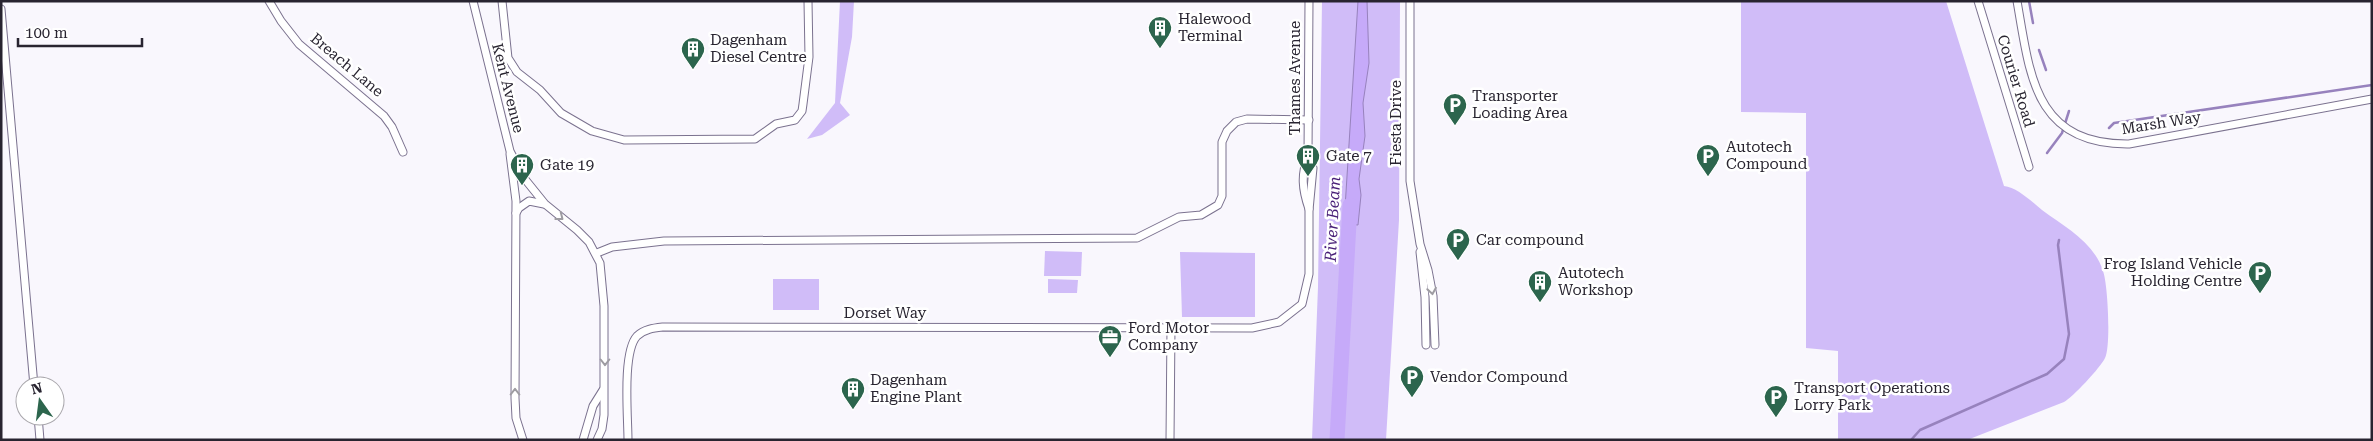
<svg xmlns="http://www.w3.org/2000/svg" width="2373" height="441" font-family="'Roboto Serif',serif">
<style>
.green{fill:#d0bcf8}
.water{fill:#c6aaf9;stroke:#9782bd}
.lines{fill:none;stroke-linecap:round;stroke-linejoin:round}
.stream{stroke:#9782bd;stroke-width:2.5}
.river{stroke:#c6aaf9;stroke-width:15}
.street-casing{stroke:#7b728f;stroke-width:9}
.street{stroke:#fff;stroke-width:7}
.oneway{stroke:#9e9ca2}
.labels{text-anchor:middle;stroke-width:5;stroke-linejoin:round;paint-order:stroke}
.poi-label{font-size:15px;fill:#282430;stroke:#fff;text-anchor:start}
.street-label{font-size:15px;fill:#282430;stroke:#fff}
.water-label{font-size:16px;font-style:italic;fill:#471e77;stroke:#fff}
</style>
<rect width="100%" height="100%" fill="#f9f7fd"/>
<g class="green">
<polygon points="840,1 854,1 852,37 840,103 850,115 822,135 807,139 835,103"/>
<polygon points="1322,1 1400,1 1399,220 1386,440 1312,440 1318,287"/>
<path d="M1741 1H1946L2004 186C2017 187 2032 202 2042 210 2065 227 2094 242 2103 271 2108 284 2111 347 2105 358 2101 367 2072 398 2064 402L1967 440H1838V351L1806 348V113L1741 112Z"/>
<polygon points="1045,251 1082,252 1081,276 1044,276"/>
<polygon points="1180,252 1255,253 1255,317 1182,317"/>
<rect x="773" y="279" width="46" height="31"/>
<polygon points="1048,279 1078,280 1077,293 1048,293"/>
</g>
<polygon class="water" points="1358,1 1367,1 1369,63 1363,103 1365,136 1359,179 1361,195 1358,225 1344,224"/>
<g class="lines">
<g class="stream">
<polyline points="2029,1 2033,23"/>
<polyline points="2039,50 2046,70"/>
<polyline points="2109,128 2114,123 2372,85"/>
<polyline points="2047,153 2062,133 2069,111"/>
<polyline points="1911,440 1920,430 2047,374 2064,359 2069,334 2058,245 2059,240"/>
</g>
<polyline class="river" points="1337,440 1350,205"/>
<g class="street-casing">
<g id="street">
<polyline points="269,1 281,21 299,44 384,116 392,127 403,152"/>
<polyline points="473,1 510,151 524,178 545,204 577,230 589,242 600,263 604,306 604,415 602,429 597,440"/>
<polyline points="502,1 508,58 517,72 540,90 561,113 592,131 624,140 755,139 776,124 795,120 802,111 803,104 809,57 808,1"/>
<polyline points="1410,1 1410,181 1420,244 1428,270 1433,296 1435,345"/>
<polyline points="1978,1 2029,167"/>
<path d="M2017 1C2030 75 2034 145 2129 144L2372 99"/>
<polyline points="1,9 34,386"/>
<polyline points="510,154 516,201 515,398 516,418 523,440"/>
<path d="M1309 209C1302 189 1301 175 1308 155L1309 1"/>
<polyline points="516,213 519,208 529,201 544,204"/>
<polyline points="1420,252 1425,297 1426,345"/>
<polyline points="597,253 612,247 664,241 1137,238 1179,217 1201,215 1218,205 1222,196 1222,142 1227,131 1236,122 1247,119 1309,120"/>
<polyline points="38,416 40,440"/>
<polyline points="583,440 593,406 603,390"/>
<path d="M628 440C628 417 622 352 637 336 644 329 654 328 663 327L1252 328 1279 322 1302 304 1309 274V210L1313 168 1308 155"/>
<polyline points="1170,440 1171,327"/>
</g>
</g>
<use href="#street" class="street"/>
</g>
<defs><path id="oneway-chevron" d="M-2-3.5L2.5 0L-2 3.5" fill="none" stroke-width="1.6" stroke-linecap="round" stroke-linejoin="round" transform="scale(1.25)"/></defs>
<g class="oneway">
<use href="#oneway-chevron" transform="translate(560 217) rotate(38)"/>
<use href="#oneway-chevron" transform="translate(1432 291) rotate(81)"/>
<use href="#oneway-chevron" transform="translate(605 362) rotate(90)"/>
<use href="#oneway-chevron" transform="translate(515 392) rotate(-90)"/>
</g>
<defs>
<g id="building-pin" transform="scale(1.25)"><path d="M0 17L-7.5 6A9.5 9.5 0 1 1 7.5 6Z" fill="#2c654d" stroke="#fff"/><path d="M-4-6H4V6H1V3H-1V6H-4ZM-2.5-4.3h1.7v1.8h-1.7ZM.8-4.3h1.7v1.8H.8ZM-2.5-1h1.7V.8h-1.7ZM.8-1h1.7V.8H.8Z" fill="#fff"/></g>
<g id="parking-pin" transform="scale(1.25)"><path d="M0 17L-7.5 6A9.5 9.5 0 1 1 7.5 6Z" fill="#2c654d" stroke="#fff"/><path d="M-3.5-5.5H1a3.5 3.5 0 0 1 0 7H-1V5.5H-3.5ZM-1-3.4V-.6H.8a1.4 1.4 0 0 0 0-2.8Z" fill="#fff"/></g>
<g id="office-pin" transform="scale(1.25)"><path d="M0 17L-7.5 6A9.5 9.5 0 1 1 7.5 6Z" fill="#2c654d" stroke="#fff"/><path d="M-6-3h4V-5.5h4V-3h4V5H-6ZM-1-4.5V-3h2v-1.5ZM-6 0V1H6V0Z" fill="#fff"/></g>
</defs>
<g fill-rule="evenodd">
<use href="#building-pin" x="1160" y="28"/>
<use href="#building-pin" x="693" y="49"/>
<use href="#parking-pin" x="1455" y="105"/>
<use href="#building-pin" x="1308" y="156"/>
<use href="#parking-pin" x="1708" y="156"/>
<use href="#building-pin" x="522" y="165"/>
<use href="#parking-pin" x="1458" y="240"/>
<use href="#parking-pin" x="2260" y="273"/>
<use href="#building-pin" x="1540" y="282"/>
<use href="#office-pin" x="1110" y="337"/>
<use href="#parking-pin" x="1412" y="377"/>
<use href="#building-pin" x="853" y="389"/>
<use href="#parking-pin" x="1776" y="397"/>
</g>
<g class="labels">
<g class="poi-label">
<text x="1178" y="24">Halewood<tspan x="1178" dy="17">Terminal</tspan></text>
<text x="710" y="45">Dagenham<tspan x="710" dy="17">Diesel Centre</tspan></text>
<text x="1472" y="101">Transporter<tspan x="1472" dy="17">Loading Area</tspan></text>
<text x="1726" y="152">Autotech<tspan x="1726" dy="17">Compound</tspan></text>
<text x="1326" y="161">Gate 7</text>
<text x="540" y="170">Gate 19</text>
<text x="1476" y="245">Car compound</text>
<text x="2242" y="269" text-anchor="end">Frog Island Vehicle<tspan x="2242" dy="17">Holding Centre</tspan></text>
<text x="1558" y="278">Autotech<tspan x="1558" dy="17">Workshop</tspan></text>
<text x="1128" y="333">Ford Motor<tspan x="1128" dy="17">Company</tspan></text>
<text x="1430" y="382">Vendor Compound</text>
<text x="870" y="385">Dagenham<tspan x="870" dy="17">Engine Plant</tspan></text>
<text x="1794" y="393">Transport Operations<tspan x="1794" dy="17">Lorry Park</tspan></text>
</g>
<g class="street-label">
<text transform="translate(347 65) rotate(40)" y="5">Breach Lane</text>
<text transform="translate(1295 78) rotate(-90)" y="5">Thames Avenue</text>
<text transform="translate(2016 81) rotate(73)" y="5">Courier Road</text>
<text transform="translate(508 88) rotate(76)" y="5">Kent Avenue</text>
<text transform="translate(1396 123) rotate(-90)" y="5">Fiesta Drive</text>
<text transform="translate(2161 123) rotate(-9)" y="5">Marsh Way</text>
<text x="885" y="318">Dorset Way</text>
</g>
<g class="water-label">
<text transform="translate(1332 219) rotate(-87)" y="6">River Beam</text>
</g>
</g>
<rect width="2373" height="441" fill="none" stroke="#282430" stroke-width="5"/>
<g transform="translate(40 401) rotate(346)"><circle r="24" fill="#ffffff" stroke="#a9a7ac"/>
<path d="M0-4L9 19L0 12L-9 19Z" fill="#2c654d"/>
<text y="-8" font-size="14" font-weight="bold" text-anchor="middle" fill="#282430">N</text>
</g>
<path d="M18 38v8h124v-8" fill="none" stroke="#282430" stroke-width="2.5"/>
<text x="25" y="38" font-size="15" fill="#282430" stroke="#ffffff" stroke-width="4" paint-order="stroke">100 m</text>
</svg>
